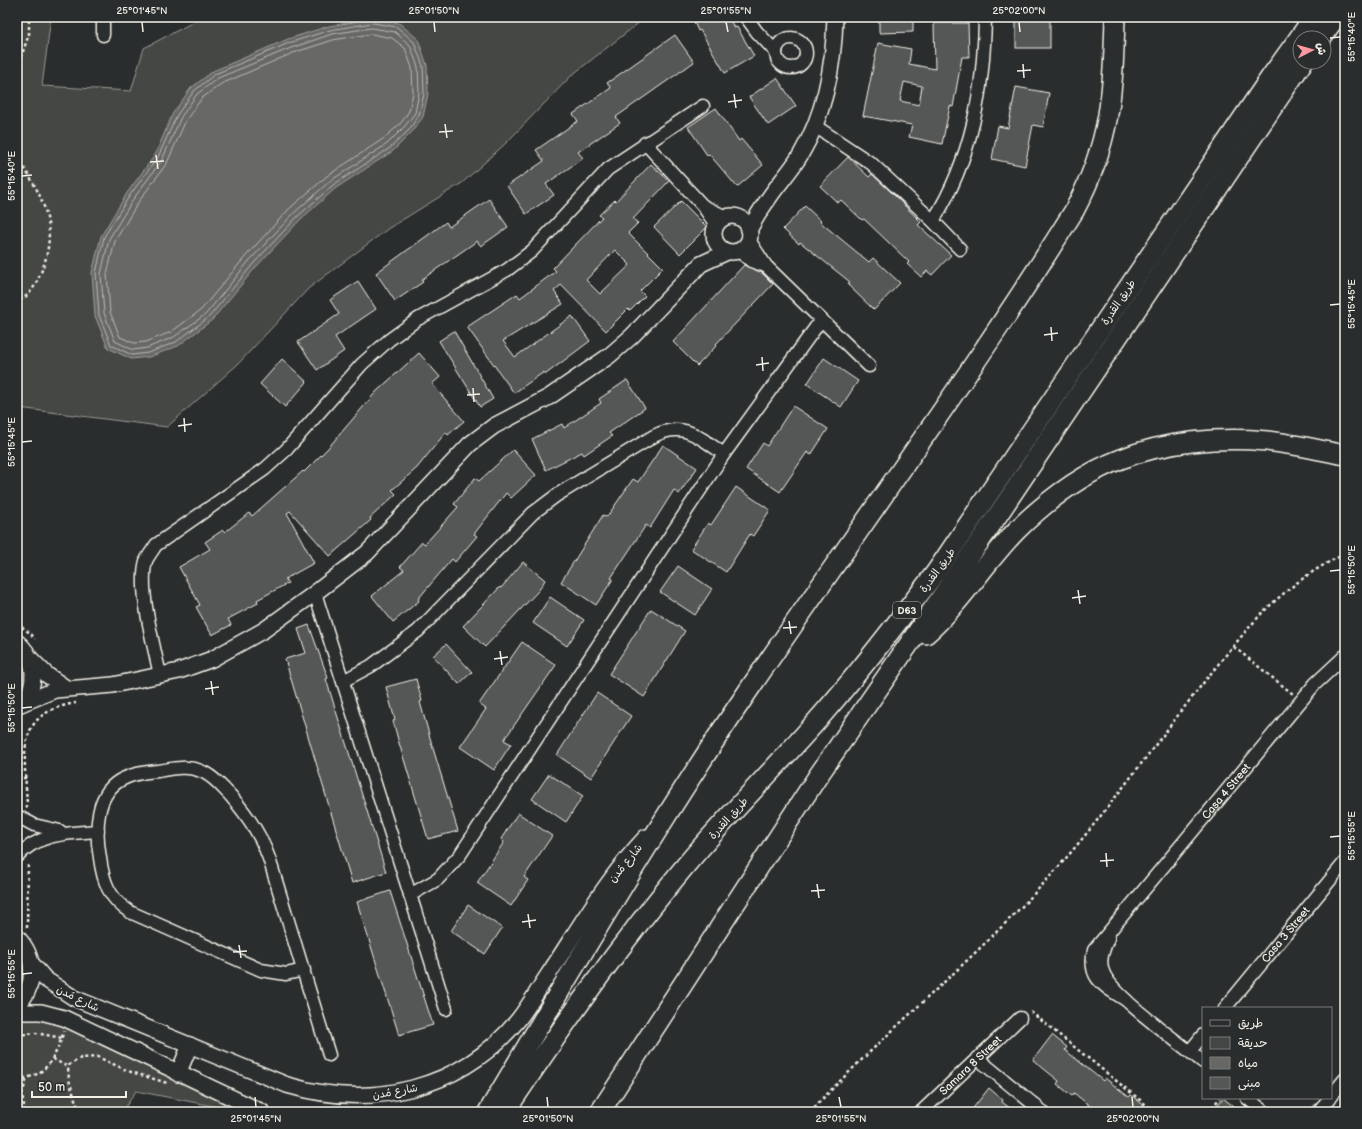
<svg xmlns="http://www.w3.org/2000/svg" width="1362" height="1129" font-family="'Balsamiq Sans','Playpen Sans Arabic',sans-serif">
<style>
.green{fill:#444645;stroke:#9c9c96}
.water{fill:#676866;stroke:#9f9f9a}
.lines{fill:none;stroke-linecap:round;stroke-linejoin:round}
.shore{stroke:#bcbab4;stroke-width:1}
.building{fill:#555756;stroke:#f4f1e8;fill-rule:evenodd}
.minor-casing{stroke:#f4f1e8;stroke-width:15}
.tertiary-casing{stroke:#f4f1e8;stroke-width:18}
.primary-casing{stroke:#f4f1e8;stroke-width:22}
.path{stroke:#f4f1e8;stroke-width:2.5;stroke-dasharray:3 3;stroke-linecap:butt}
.minor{stroke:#2a2d2e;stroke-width:12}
.tertiary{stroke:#2a2d2e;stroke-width:15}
.primary{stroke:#2a2d2e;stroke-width:19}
.ticks{fill:none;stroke:#f4f1e8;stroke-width:1.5}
.labels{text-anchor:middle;stroke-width:3.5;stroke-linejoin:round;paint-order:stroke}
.shield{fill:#2a2d2e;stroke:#b7b6b0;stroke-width:1}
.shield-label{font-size:10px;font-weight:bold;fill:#f4f1e8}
.street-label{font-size:11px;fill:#f4f1e8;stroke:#2a2d2e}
.neatline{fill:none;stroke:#f4f1e8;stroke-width:1.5}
.ticks-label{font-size:10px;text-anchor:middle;fill:#f4f1e8}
</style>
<rect width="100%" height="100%" fill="#2a2d2e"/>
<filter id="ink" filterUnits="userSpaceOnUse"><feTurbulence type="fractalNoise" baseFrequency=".025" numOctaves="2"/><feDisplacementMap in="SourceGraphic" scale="8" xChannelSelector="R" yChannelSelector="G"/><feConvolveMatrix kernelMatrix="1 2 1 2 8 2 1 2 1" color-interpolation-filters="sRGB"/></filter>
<g filter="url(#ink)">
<g class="green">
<polygon points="17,17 51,17 42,86 131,91 144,48 203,17 645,18 572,75 506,143 462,183 389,228 309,288 238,364 167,427 19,408"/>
<polygon points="35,1011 263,1112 229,1112 218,1107 136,1091 122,1112 17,1112 17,1016"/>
</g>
<polygon class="water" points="372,19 399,23 418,39 427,65 428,94 423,117 412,132 393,151 336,188 300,220 256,267 212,320 178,346 149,357 131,359 108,348 95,316 92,273 101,236 127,193 155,155 173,113 191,88 213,71 288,39 329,26"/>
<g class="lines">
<g class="shore">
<polygon points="373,23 397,27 414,42 423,66 424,94 419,115 409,130 390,148 333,185 297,217 253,264 209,317 176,342 148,353 132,355 111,345 99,315 96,273 104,237 130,195 158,157 177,115 194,91 215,74 289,43 330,30"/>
<polygon points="372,28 395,32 410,45 418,67 419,93 415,113 405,126 387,144 330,181 294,213 249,261 206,314 174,337 147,348 133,350 115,341 104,313 101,274 109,239 134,198 162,160 181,117 197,94 218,78 291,48 332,34"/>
<polygon points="372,34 392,38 405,48 412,68 413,93 409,111 401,123 383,139 327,176 289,209 245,257 201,310 171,332 146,342 134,343 120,337 110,312 107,274 115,241 139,201 167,163 186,120 202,98 221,84 293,53 333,40"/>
</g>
</g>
<g class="building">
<polygon points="692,17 729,17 734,28 737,27 754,56 725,73 700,30 698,31"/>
<polygon points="879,17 913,17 913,32 879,33"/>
<rect x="1016" y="17" width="34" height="31"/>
<path d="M934 23H968L969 57H962L953 107 950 106 942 144 909 137 912 125 863 116 878 43 911 49 909 64 935 69ZM904 82 922 86 919 105 900 101Z"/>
<polygon points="675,35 694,62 616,117 620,123 578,152 583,158 546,184 554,195 526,214 507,186 544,161 536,150 578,121 573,114 611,88 607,83"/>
<polygon points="777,78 796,106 768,125 749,97"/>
<polygon points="1016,87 1049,93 1043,127 1033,125 1025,166 992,159 998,126 1008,128"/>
<polygon points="716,108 739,141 741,139 763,165 737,187 709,154 707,155 688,127"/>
<polygon points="848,157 869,177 872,174 890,191 921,222 918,225 951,255 932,275 927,271 921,277 907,264 909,262 864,219 862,220 841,200 838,203 820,186"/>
<path d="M651 164 669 181 633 219 638 223 628 233 663 268 640 291 645 296 630 311 628 309 606 331 561 285 554 291 563 304 503 341 515 357 572 316 590 341 546 374 544 372 514 393 467 327 517 294 520 298 556 271 553 268 602 217 599 215 615 200 616 201ZM615 250 630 265 600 294 586 280Z"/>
<polygon points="489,199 508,227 481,246 477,241 421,280 423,282 395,301 376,273 446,222 449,227"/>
<polygon points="681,201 707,227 680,254 654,227"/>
<polygon points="805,206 821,221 820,222 869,262 873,258 900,283 874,310 848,285 850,282 800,242 799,244 783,229"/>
<polygon points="744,265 762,273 773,284 716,344 717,345 697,366 673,342"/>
<polygon points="358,281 376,309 335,337 344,351 317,370 298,342 339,314 330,300"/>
<polygon points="454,331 493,399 480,407 439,341"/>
<polygon points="419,353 440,377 432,384 464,421 448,435 446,432 417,468 392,490 396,494 370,518 371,520 330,556 290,511 287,513 314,563 285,579 288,583 257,600 258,603 228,619 231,625 212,635 196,607 200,605 179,567 210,549 205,542 223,530 225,532 249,513 252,516 303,471 304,472 328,448 376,392"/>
<polygon points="824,358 858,381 841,407 807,384"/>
<polygon points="282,359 307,382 285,407 260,384"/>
<polygon points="627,380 645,408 609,433 612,436 584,455 582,452 546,470 532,439 562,424 564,428 601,403 599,399"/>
<polygon points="793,406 828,429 811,455 807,452 780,492 746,469 763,443 767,446"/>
<polygon points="663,445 697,468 679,494 674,490 650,528 646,525 611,578 613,579 596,605 561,582 603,515 607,517 633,479 638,482"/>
<polygon points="513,450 536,475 511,498 506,493 474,534 477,536 455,562 452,559 418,599 419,601 393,622 372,596 404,570 400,567 422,542 425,544 458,507 454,504 475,478 479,481"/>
<polygon points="736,487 770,510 753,536 750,534 726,572 691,549 708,523 711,525"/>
<polygon points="523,562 545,580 539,590 485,647 463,626 500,587 501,588"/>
<polygon points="678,566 712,589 695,615 660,592"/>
<polygon points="550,597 584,620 567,646 533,623"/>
<polygon points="651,609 685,631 644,697 609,674"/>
<polygon points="309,625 328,678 326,679 386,872 352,883 285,659 306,653 298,629"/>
<polygon points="522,642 556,665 504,740 511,744 494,770 460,747 486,709 479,704"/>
<polygon points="446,644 472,672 459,684 433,656"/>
<polygon points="416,679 422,701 420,702 432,745 458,831 428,839 399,743 393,721 395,720 386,687"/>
<polygon points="597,693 631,716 591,778 557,755"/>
<polygon points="549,774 583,796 566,822 532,799"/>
<polygon points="518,813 552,836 524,877 528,880 511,906 477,883 504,842 501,839"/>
<polygon points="390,891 433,1025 399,1035 357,902"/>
<polygon points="468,905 502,928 485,954 451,931"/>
<polygon points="1052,1035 1067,1047 1065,1050 1103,1081 1105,1078 1129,1097 1131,1095 1146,1107 1141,1112 1097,1112 1074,1093 1072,1096 1057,1084 1059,1081 1033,1060"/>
<polygon points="989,1088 1003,1100 1002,1102 1015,1112 970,1112"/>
<polygon points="1223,1098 1241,1112 1212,1112"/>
</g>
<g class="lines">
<g class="minor-casing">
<g id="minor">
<polyline points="746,17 757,32 776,52"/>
<polyline points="103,35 103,17"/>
<circle cx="791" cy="53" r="15"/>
<polyline points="815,126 872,164 933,221 960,249"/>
<polyline points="645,143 703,206 716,225"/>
<polyline points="703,206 726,217"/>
<path d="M933 221C972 159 984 89 985 17"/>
<polyline points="749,240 766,266 869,366"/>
<polyline points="739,251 751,261 766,266"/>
<polyline points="315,593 446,1009"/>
<path d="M160 675C154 646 138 589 146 561 148 556 153 550 156 545L265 469 286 450 362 364 389 340 418 319 507 270 532 251 608 169 703 106"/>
<path d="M343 681 371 666 418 631 533 513 557 495 654 436C684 421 699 437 724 454"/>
<polyline points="17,816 34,825 60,831"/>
<path d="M17 857C38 833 68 833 98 831"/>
<polyline points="410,895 438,879 460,855 724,454 821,320"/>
<path d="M1108 938C1103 950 1098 962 1104 974 1115 998 1180 1043 1203 1062"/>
<path d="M304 970 286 974 261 970 130 912C109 899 103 881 100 858 95 830 95 790 125 778 135 773 147 772 158 771 174 768 190 765 205 773 215 778 222 787 230 795 249 817 264 839 272 868L329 1055"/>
<path id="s1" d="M1126 1000C1104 986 1087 979 1094 950L1315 684 1345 656"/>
<path id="s2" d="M1225 1008 1345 862"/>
<polyline points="1190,1051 1203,1035"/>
<polyline points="977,1058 1043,1112"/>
<polyline points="1331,1096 1345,1079"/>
<polyline points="1247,1098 1265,1112"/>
<path id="s3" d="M921 1112 1020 1018"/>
<polyline points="1318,1112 1330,1098"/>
</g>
</g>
<g class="tertiary-casing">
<g id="tertiary">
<circle cx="732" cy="234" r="18"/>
<path d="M749 230C755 220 760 210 767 201 777 185 791 171 801 154 825 113 834 65 835 17"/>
<path d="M17 642C36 657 39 686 21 704"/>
<polyline points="30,658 47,675 66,688"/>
<polyline points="23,703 55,690 113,685 179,671 212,659 264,630 315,593 367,553 470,444 494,426 549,397 609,356 632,336 701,264 727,252"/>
<path d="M17 937C37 958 36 986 17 1006"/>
<path d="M32 964 45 979 74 998 287 1085C371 1110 461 1090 518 1020 529 1006 538 990 548 975 579 928 607 878 646 837"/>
<polyline points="17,1012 41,1012 64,1018 262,1112"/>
<polyline points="178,1074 190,1045"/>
</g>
</g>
<g class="primary-casing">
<g id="primary">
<polyline points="1321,38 1336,17"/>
<path d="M926 634C961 603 984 564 1016 531 1045 502 1082 474 1121 459 1166 441 1220 437 1267 441 1294 444 1319 450 1345 455"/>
<path d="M488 1112C572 971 654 829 746 694 855 533 971 376 1074 211 1111 142 1113 93 1115 17"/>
<path d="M505 1112C562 1027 620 944 686 865 731 811 782 762 828 708 866 664 901 618 936 572L1270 78 1314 17"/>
<polyline points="600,1112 818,776 991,525 1303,62"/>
</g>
</g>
<g class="path">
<polyline points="17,69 29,34 29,17"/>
<path d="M17 158C45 197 60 231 39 277 34 288 29 297 17 301"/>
<polyline points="17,623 31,634 35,639"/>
<polyline points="1234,647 1293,694"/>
<polyline points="17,778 26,778"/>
<path d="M27 808C26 758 11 713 76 703"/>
<polyline points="27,928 28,863"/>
<polyline points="1031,1012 1155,1112"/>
<polyline points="17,1035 36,1033 62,1038"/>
<polyline points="53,1059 68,1067"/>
<path d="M17 1079C48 1077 55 1057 64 1031"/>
<polyline points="25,1112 22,1094 27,1078"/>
<polyline points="79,1112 69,1080 68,1067 69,1065 81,1058 98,1057 128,1071 167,1083"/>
<path d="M810 1112C888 1029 978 957 1054 872 1127 789 1188 695 1262 613 1287 589 1314 568 1345 554"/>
<polyline points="1208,1112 1220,1098"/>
</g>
<use href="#minor" class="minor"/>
<use href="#tertiary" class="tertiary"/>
<use href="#primary" class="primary"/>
</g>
</g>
<path class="ticks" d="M142 22 143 32M434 22 435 32M726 22 728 32M1019 22 1020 32M1330 38 1340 37M1023 64 1024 78M1017 71 1031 70M734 94 736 108M728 102 742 100M445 124 447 138M439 132 453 131M156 155 158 169M150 162 164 161M22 176 32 175M1330 305 1340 304M1051 327 1052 341M1044 335 1058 333M762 357 763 371M756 365 769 363M473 388 474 402M467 395 480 394M184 418 185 432M178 426 192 424M22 442 32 441M1330 571 1340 570M1078 590 1080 604M1072 598 1086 596M789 621 791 634M783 628 797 627M500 651 502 665M494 659 508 657M211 681 213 695M205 689 219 687M22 708 32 707M1330 837 1340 836M1106 853 1107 867M1100 861 1114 860M817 884 819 898M811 891 825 890M528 914 530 928M522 922 536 920M239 945 241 958M233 952 247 951M22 974 32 973M255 1097 256 1107M547 1097 548 1107M839 1097 841 1107M1132 1097 1133 1107"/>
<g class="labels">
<rect class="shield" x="893" y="602" width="28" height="16" rx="3"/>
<g class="shield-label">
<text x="907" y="614">D63</text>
</g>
<g class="street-label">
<text transform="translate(1118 302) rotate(-56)" y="4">طريق القدرة</text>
<text transform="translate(937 570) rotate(-54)" y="4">طريق القدرة</text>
<text dy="4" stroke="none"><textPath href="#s1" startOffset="272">Casa 4 Street</textPath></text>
<text transform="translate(728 818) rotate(-48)" y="4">طريق القدرة</text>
<text transform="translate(625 863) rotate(-51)" y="4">شارع مُدن</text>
<text dy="4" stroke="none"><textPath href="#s2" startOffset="95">Casa 3 Street</textPath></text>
<text transform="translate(78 998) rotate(26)" y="4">شارع مُدن</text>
<text dy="4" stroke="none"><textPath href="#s3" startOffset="68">Samara 8 Street</textPath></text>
<text transform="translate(395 1091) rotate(-10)" y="4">شارع مُدن</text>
</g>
</g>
<rect width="1362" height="1129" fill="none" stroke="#2a2d2e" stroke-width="44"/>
<rect x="1202" y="1007" width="130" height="92" fill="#2a2d2e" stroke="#7b7b78"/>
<rect x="1210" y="1020" width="20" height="6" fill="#2a2d2e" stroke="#7b7b78"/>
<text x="1238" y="1027" font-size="12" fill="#f4f1e8">طريق</text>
<rect x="1210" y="1037" width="20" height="12" fill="#444645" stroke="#7b7b78"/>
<text x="1238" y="1047" font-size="12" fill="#f4f1e8">حديقة</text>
<rect x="1210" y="1057" width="20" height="12" fill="#676866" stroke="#7b7b78"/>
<text x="1238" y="1067" font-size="12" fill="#f4f1e8">مياه</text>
<rect x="1210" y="1077" width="20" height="12" fill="#555756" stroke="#7b7b78"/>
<text x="1238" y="1087" font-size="12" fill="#f4f1e8">مبنى</text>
<g transform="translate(1312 50) rotate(84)"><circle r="19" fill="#2a2d2e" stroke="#7b7b78"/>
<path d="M0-3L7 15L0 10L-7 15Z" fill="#ff9aa2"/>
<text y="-6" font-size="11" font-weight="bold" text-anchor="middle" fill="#f4f1e8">ش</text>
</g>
<path d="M32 1091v6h94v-6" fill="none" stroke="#f4f1e8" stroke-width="2"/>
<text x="38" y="1091" font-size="12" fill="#f4f1e8" stroke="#2a2d2e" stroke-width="3" paint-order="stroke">50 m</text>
<rect x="22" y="22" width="1318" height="1085" class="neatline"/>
<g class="ticks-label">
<text x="142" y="14">25°01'45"N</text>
<text x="434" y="14">25°01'50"N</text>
<text x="726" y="14">25°01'55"N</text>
<text x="1019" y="14">25°02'00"N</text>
<text transform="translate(1351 37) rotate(-90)" y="4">55°15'40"E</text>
<text transform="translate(11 176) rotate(-90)" y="4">55°15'40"E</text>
<text transform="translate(1351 304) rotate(-90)" y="4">55°15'45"E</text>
<text transform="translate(11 442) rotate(-90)" y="4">55°15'45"E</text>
<text transform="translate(1351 570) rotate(-90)" y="4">55°15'50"E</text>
<text transform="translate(11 708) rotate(-90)" y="4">55°15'50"E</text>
<text transform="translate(1351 836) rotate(-90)" y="4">55°15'55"E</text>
<text transform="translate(11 974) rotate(-90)" y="4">55°15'55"E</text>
<text x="256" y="1122">25°01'45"N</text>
<text x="548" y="1122">25°01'50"N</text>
<text x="841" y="1122">25°01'55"N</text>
<text x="1133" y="1122">25°02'00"N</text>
</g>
</svg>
